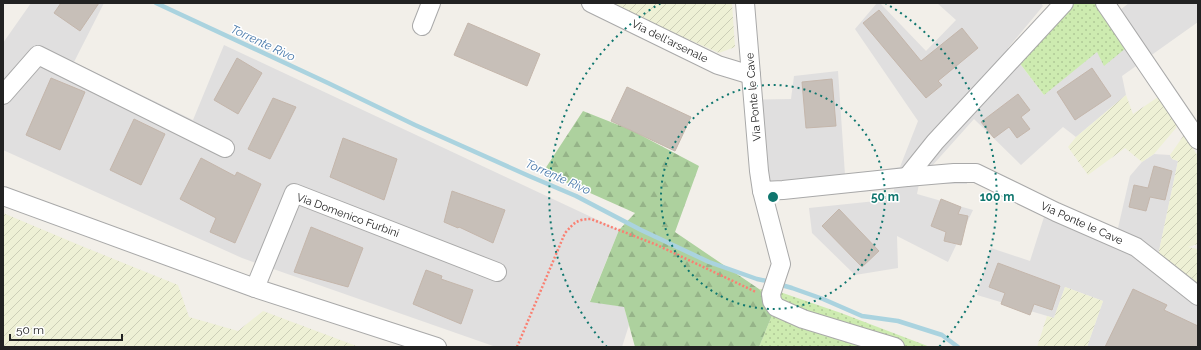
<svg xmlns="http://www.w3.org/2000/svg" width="1201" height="350" font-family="Raleway,sans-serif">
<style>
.residential{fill:#e0dfdf}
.farmland{fill:url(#farmland-furrows)}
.grass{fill:url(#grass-dots)}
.forest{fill:url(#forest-firs)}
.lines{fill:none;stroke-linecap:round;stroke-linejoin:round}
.stream{stroke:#aad3df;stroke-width:4.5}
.building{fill:#c7bfb8;stroke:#c4b6ab}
.minor-casing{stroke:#a9a9a9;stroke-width:20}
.path{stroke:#fa8072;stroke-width:2.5;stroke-dasharray:2 2;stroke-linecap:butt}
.minor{stroke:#fff;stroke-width:18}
.ring{fill:none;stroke:#0f766e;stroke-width:2;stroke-dasharray:2 4}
.labels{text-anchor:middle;stroke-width:3;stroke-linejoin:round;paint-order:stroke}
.street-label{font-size:11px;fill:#222;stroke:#fff}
.water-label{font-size:12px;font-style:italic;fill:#4a7aab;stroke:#fff}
.centre{fill:#0f766e;stroke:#fff;stroke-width:2}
.ring-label{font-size:12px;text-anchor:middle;font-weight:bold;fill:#0f766e;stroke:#fff;stroke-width:3;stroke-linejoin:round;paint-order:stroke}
</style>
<defs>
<pattern id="farmland-furrows" width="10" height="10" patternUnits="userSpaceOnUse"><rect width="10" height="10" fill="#eef0d5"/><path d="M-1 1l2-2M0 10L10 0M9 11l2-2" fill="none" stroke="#ccceb7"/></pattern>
<pattern id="grass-dots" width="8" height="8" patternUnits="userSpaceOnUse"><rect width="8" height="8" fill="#cdebb0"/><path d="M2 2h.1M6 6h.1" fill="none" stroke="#b0c997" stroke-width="1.8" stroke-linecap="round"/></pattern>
<pattern id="forest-firs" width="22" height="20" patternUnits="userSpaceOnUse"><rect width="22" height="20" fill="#add19e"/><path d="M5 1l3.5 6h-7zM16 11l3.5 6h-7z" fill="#95b388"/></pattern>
</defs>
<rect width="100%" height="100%" fill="#f2efe9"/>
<g class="residential">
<polygon points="31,3 104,3 74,62 193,120 224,45 619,230 590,301 624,307 629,325 622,347 496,347 242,258 3,150 3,43"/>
<polygon points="877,3 880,3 926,51 956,20 937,3 1041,3 1043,6 1008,48 1044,95 1107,20 1129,3 1198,3 1198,22 1122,76 1126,95 1076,137 1063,127 1021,165 974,119 931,167 970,166 967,184 919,184 917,194 973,210 948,262 897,236 898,268 855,275 812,233 809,208 895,199 894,189 755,201 744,100 791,99 794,76 838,71 845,175 900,167 918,121 855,29"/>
<polygon points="1154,154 1170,155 1172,159 1178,161 1159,251 1159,260 1198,304 1198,347 1087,347 1103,301 1065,287 1054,318 977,295 991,248 1030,261 1044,217 1118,228 1130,176 1142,162"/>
</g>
<g class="farmland">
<polygon points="617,3 732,3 735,47 719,53 617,8"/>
<polygon points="1126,95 1133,114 1161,95 1177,124 1176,128 1154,154 1142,162 1125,148 1088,175 1068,147 1076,137"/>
<polygon points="1184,135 1198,156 1198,244 1188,247 1198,249 1198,287 1159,260 1159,251 1178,161 1172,159 1170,155"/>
<polygon points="3,213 84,247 178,285 189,317 238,331 263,311 359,347 3,347"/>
<polygon points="1065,287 1103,301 1087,347 1037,347 1047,316 1054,318"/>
</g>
<g class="grass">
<polygon points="1075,3 1095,3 1126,48 1104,66 1097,52 1044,95 1018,61"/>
<polygon points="759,289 780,292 841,313 930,347 759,347 775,308"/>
</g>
<polygon class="forest" points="583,111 631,130 699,166 675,232 759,289 775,308 759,347 635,347 624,307 590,302 619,230 635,213 543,172"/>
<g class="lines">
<g class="stream">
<polyline points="156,3 328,83 415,125 529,176 576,196 641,230 709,262 757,279 771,282"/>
<polyline points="778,284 792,288 823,299 862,316 898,321 942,335 958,347"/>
</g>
</g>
<g class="building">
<polygon points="61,3 99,3 80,31 54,13"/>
<polygon points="879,10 921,61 962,28 978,48 938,81 942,85 926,98 863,23"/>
<polygon points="468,23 540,54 527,86 454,55"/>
<polygon points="237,58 262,73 238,114 214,100"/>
<polygon points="1092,68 1111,96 1075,120 1057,92"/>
<polygon points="51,78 85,92 60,150 26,135"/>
<polygon points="832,79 836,126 806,128 802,82"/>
<polygon points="627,87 691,117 675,151 611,121"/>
<polygon points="1018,94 1030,110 1021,117 1030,129 1017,138 1009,127 994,138 981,122"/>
<polygon points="273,98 296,107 270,159 248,149"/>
<polygon points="134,119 165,134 141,185 110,170"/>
<polygon points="343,138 397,159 384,200 330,177"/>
<polygon points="201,158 235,176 237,172 261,184 235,243 210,232 216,218 180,199"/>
<polygon points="1154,166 1172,171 1165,200 1150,197 1146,211 1129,207 1134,185 1148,188"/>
<polygon points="452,191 505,210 493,243 459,227 458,228 444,222"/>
<polygon points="941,199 961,207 958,214 968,216 961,245 944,241 946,232 931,226"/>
<polygon points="839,209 879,251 862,267 822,226"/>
<polygon points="311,227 363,248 348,287 294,272"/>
<polygon points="998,263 1060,286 1052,310 1034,304 1030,315 1001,304 1005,293 989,287"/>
<polygon points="426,270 442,276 441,279 473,290 461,324 413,304"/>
<polygon points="1133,289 1167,305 1164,310 1198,326 1198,347 1105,347"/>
</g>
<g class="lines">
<g class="minor-casing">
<g id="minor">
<polyline points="591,3 718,65 751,75"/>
<polyline points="745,3 759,171 762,191 783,190 907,177 954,173 976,173 1056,212 1136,247 1198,296"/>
<polyline points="1105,3 1198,140"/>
<polyline points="422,26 431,3"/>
<polyline points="3,95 38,55 225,148"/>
<polyline points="907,177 935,142 1064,3"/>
<polyline points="762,191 781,264 771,294 772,301 776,307 803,319 895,347"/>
<polyline points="3,196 255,288 437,347"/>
<polyline points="255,288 294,193 497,272"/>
</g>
</g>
<path class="path" d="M517 347 565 233C574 223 577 219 591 219L657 245 756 292"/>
<use href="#minor" class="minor"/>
</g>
<g class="ring">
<circle cx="773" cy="197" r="112"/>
<path d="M607 347A224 224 0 0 1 661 3M885 3A224 224 0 0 1 939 347"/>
</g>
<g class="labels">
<g class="street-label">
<text transform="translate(670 41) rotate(26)" y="4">Via dell'arsenale</text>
<text transform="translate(753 97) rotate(-95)" y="4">Via Ponte le Cave</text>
<text transform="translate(348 215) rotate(20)" y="4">Via Domenico Furbini</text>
<text transform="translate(1082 223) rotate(24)" y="4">Via Ponte le Cave</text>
</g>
<g class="water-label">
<text transform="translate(263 43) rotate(25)" y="4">Torrente Rivo</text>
<text transform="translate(558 177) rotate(24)" y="4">Torrente Rivo</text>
</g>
</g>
<circle cx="773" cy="197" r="6" class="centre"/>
<g class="ring-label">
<text x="885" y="201">50 m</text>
<text x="997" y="201">100 m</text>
</g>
<rect width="1201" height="350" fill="none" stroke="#222222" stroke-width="8"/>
<path d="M10 334v6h112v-6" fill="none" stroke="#222222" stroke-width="2"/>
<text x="16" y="334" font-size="12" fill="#222222" stroke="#ffffff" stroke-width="3" paint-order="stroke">50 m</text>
</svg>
